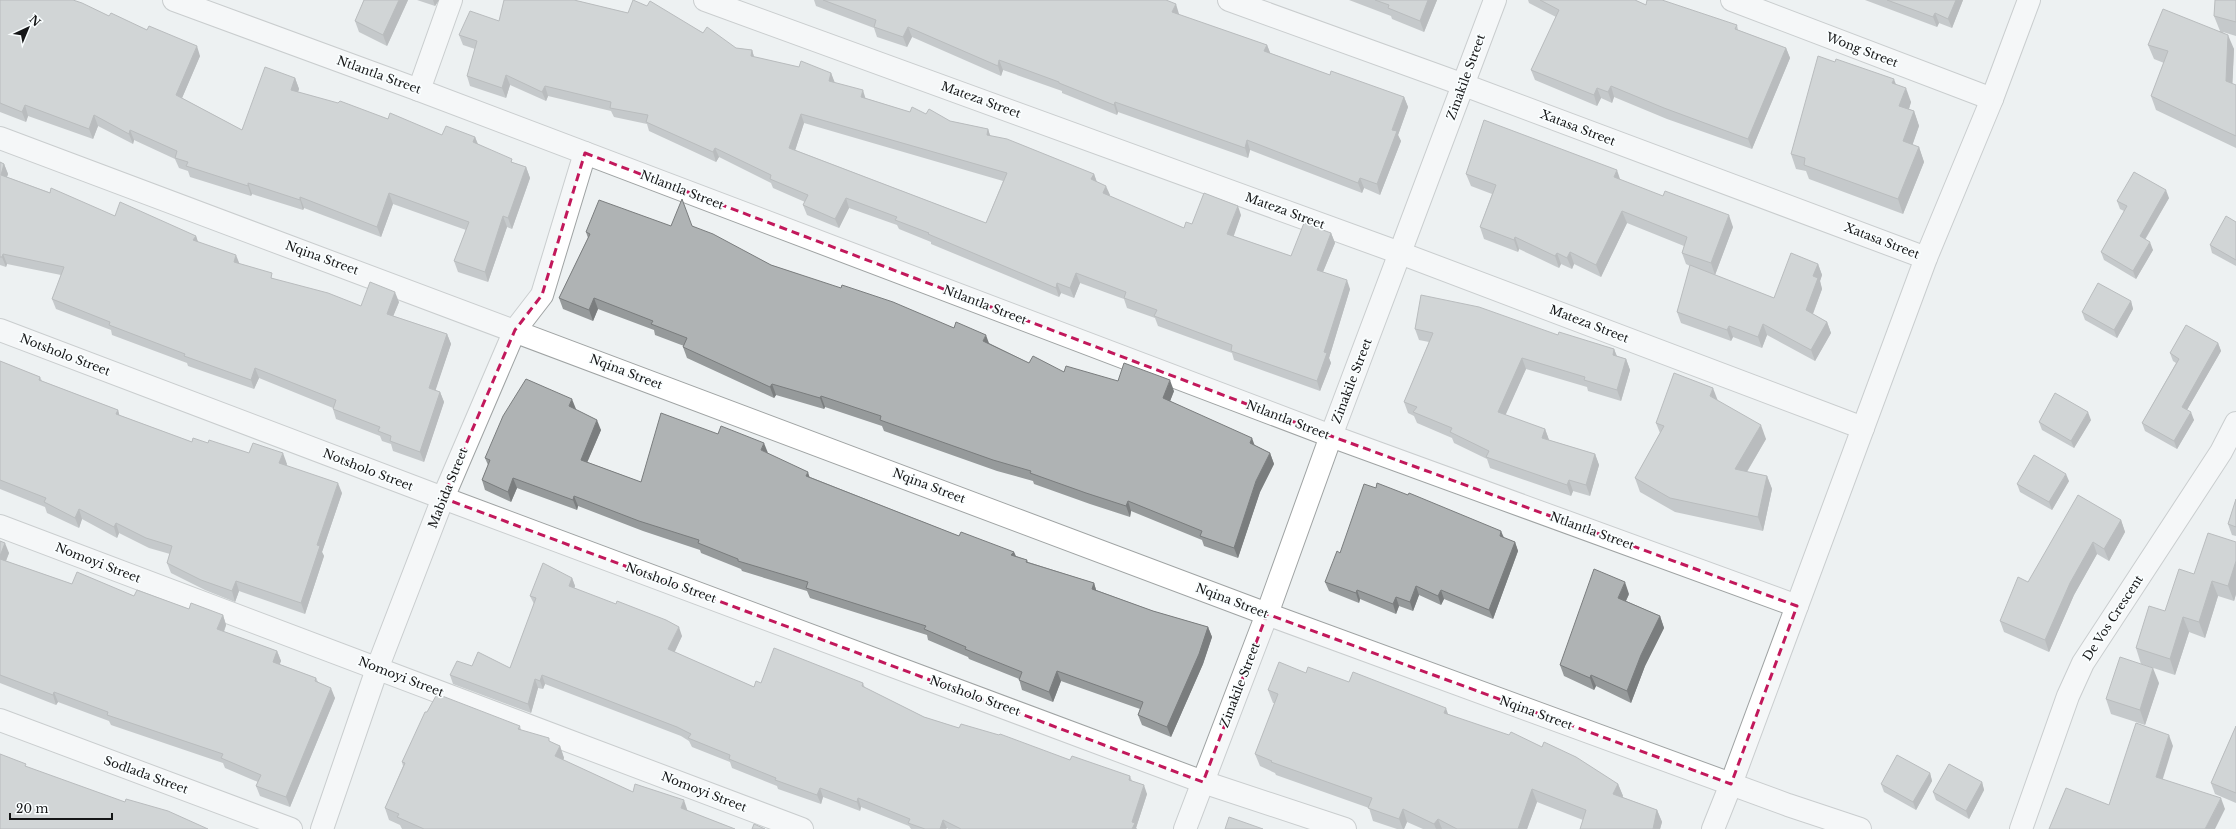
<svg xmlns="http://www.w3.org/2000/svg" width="2236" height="829" font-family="'Libre Baskerville',serif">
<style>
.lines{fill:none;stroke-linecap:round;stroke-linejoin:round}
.minor-casing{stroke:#9fa3a3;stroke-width:24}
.minor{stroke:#fff;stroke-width:22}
.wall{fill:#969a9b;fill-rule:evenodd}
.shaded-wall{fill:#7a7d7e}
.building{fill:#afb3b4;stroke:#7a7d7e;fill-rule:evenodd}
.marked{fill:none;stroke:#c2185b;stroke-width:3;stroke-dasharray:8 5;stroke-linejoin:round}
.labels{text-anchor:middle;stroke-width:3.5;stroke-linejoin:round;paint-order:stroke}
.street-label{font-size:12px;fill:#151617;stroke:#fafeff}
</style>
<rect width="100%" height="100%" fill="#edf1f2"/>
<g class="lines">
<g class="minor-casing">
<g id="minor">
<polyline points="174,0 419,90 1331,436 1797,606"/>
<polyline points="705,0 1400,253 1863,428"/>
<polyline points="1229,0 1464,85 1926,258"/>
<polyline points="1732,0 1992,99"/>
<polyline points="419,90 451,0"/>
<polyline points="0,138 1267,614 1788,805 1860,829"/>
<polyline points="0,330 443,498 1203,782 1345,829"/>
<polyline points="0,526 802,829"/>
<polyline points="0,720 291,829"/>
<polyline points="322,829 377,669 443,498 515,330 542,295 585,153"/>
<polyline points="1185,829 1267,614 1331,436 1495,0"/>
<polyline points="1713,829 1731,784 1926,258 1992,99 2029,0"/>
<polyline points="2021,829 2068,696 2083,663 2221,452 2236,423"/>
</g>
</g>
<use href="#minor" class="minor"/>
</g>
<g class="wall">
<polygon points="0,0 109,16 200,56 182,98 242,130 295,78 299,89 298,92 442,135 475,137 478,144 514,163 526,167 530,178 512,229 507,227 488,282 458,272 454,261 466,230 393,204 381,237 304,208 303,210 252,194 251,196 190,177 188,171 179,168 175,159 134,140 133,144 98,126 93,139 28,116 26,122 0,112"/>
<polygon points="364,0 408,0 387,46 359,32 355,21"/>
<polygon points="417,0 439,0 435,6"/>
<polygon points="814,0 1166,0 1179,14 1179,15 1267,45 1270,53 1330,75 1404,97 1408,107 1398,135 1401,141 1380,195 1364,188 1362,193 1250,150 1248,158 1118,112 1117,115 1062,93 1062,91 1003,70 1001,76 912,37 907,47 877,37 874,28 816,6"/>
<polygon points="1349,0 1437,0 1424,32 1392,19 1391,16"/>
<polygon points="1528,0 1635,0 1646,5 1737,25 1738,30 1786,48 1790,58 1752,149 1667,119 1614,97 1612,103 1601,98 1597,106 1535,80 1531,70 1556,17 1529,3"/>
<polygon points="1865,0 1963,0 1952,28 1939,23 1937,27"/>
<polygon points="2236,0 2236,36 2223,32 2234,49 2232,84 2236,85 2236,148 2156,110 2151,96 2164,63 2154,59 2148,45 2220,31 2214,16"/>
<path d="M578 1 628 13 647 6 736 48 752 50 754 57 799 67 831 73 834 82 865 98 910 112 926 114 950 121 988 129 990 136 1094 174 1097 182 1110 195 1109 196 1184 228 1192 224 1241 215 1233 236 1291 256 1331 233 1335 243 1323 272 1350 289 1329 358 1331 363 1320 391 1234 360 1232 353 1158 326 1155 318 1127 308 1124 299 1080 283 1074 298 1061 293 1059 297 931 244V242L899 229 897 225 849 208 839 228 807 215 803 205 805 202 773 188 771 183 719 157 716 162 649 131 647 124 614 117 611 111 548 96 546 101 510 85 506 98 470 86 467 76 475 49 463 45 459 35 499 21ZM804 123 1003 181 986 223 795 150Z"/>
<polygon points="1896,84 1911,102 1909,109 1914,111 1919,126 1912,145 1919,147 1924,162 1903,214 1809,179 1806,171 1796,169 1791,154"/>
<polygon points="0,162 4,164 8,174 7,177 115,216 196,236 198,242 239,264 274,279 361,306 399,302 393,316 447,334 451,344 435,390 440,392 444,402 424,462 393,451 391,444 382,441 380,436 336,419 333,409 333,408 259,378 254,389 188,366 187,363 112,335 111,330 56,309 52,299 61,275 7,264 6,267 0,265"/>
<polygon points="1466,174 1620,180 1733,227 1715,275 1704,271 1774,298 1818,264 1822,275 1820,281 1822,289 1813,314 1827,322 1831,333 1815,361 1767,335 1762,348 1733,337 1731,341 1681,323 1677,312 1690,266 1686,264 1682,253 1684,246 1627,223 1601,277 1574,264 1572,269 1561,264 1559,268 1519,249 1518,252 1484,239 1480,227 1492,194 1471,186"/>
<polygon points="2169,198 2145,240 2153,250 2136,279 2104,260 2101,252 2124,211 2120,209 2117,201"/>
<polygon points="2236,222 2236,266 2212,253 2210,245"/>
<polygon points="671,226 692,226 771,265 954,328 989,343 1029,363 1064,372 1174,391 1170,401 1270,453 1274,464 1260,492 1238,558 1204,546 1202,540 1131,511 1130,517 1090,504 1034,484 1033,481 997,471 884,431 882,426 825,407 824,409 776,395 774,398 687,358 683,347 684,346 655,335 654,330 598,309 593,321 563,309 559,298 588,238 586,232"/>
<polygon points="2131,301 2133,309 2117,338 2085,320 2082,312"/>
<polygon points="1415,329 1558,335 1614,349 1617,356 1626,359 1630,370 1621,401 1588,391 1587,387 1526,369 1505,415 1545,429 1549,440 1595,454 1599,465 1590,496 1573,491 1571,496 1490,468 1487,459 1454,443 1452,438 1417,423 1414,416 1408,413 1404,402 1429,342 1419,340"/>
<polygon points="2218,343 2221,351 2187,410 2194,420 2177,449 2145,431 2142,423 2176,363 2173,361 2170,353"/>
<polygon points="0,361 40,377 42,381 118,410 119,415 192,442 208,443 249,453 287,464 286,465 342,493 322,552 324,556 305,614 239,591 235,602 205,590 171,573 167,563 170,554 149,548 119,533 117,538 82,519 79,528 47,513 45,507 0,489"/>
<polygon points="1718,401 1766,439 1747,472 1767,476 1772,489 1763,531 1675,512 1640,492 1635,478 1660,433 1656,423"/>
<polygon points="576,409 575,410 601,430 587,462 641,482 767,453 810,477 959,536 1014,552 1016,556 1027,560 1028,562 1094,583 1096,590 1153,611 1208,627 1212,637 1203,664 1171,737 1142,725 1138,715 1140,709 1061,681 1053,702 1022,690 1019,679 969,659 968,657 928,640 927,635 810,598 807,591 742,571 741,569 701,553 700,550 643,531 578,506 577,510 517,488 511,502 485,490 482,480 488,465 485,458"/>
<polygon points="2091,420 2074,448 2042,430 2039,422"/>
<polygon points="2069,481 2052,510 2020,492 2017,484"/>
<polygon points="2236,499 2236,536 2232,535 2228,524"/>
<polygon points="2121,520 2125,532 2109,561 2097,554 2074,595 2049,652 2004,632 2000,621 2028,582"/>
<polygon points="1504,538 1515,542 1518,551 1493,619 1444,599 1441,605 1419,595 1413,611 1399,606 1396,614 1360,599 1359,603 1329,591 1325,582 1340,553"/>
<polygon points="0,541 9,553 6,561 72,584 134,596 189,609 223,615 226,625 224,632 277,651 281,661 279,664 316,678 318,682 335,698 290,807 260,796 256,786 258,782 225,768 223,763 111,725 109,721 58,702 56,705 0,683"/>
<polygon points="2236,542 2236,594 2234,601 2218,596 2205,638 2189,632 2175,675 2141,664 2136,648 2194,574"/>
<polygon points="572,578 575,586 574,588 682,636 674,652 754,687 761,683 863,683 865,688 924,717 959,728 1070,760 1130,776 1132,781 1147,794 1136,828 1137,829 948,829 947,828 946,829 911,829 909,826 861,807 860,811 823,797 821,804 778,789 777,786 732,768 730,762 692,747 689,741 681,736 545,684 543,689 538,688 531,713 453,684 450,675 472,666 510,668 534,604 530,596"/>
<polygon points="1629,594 1626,601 1660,616 1664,628 1645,666 1631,703 1596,686 1594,690 1564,676 1560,665"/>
<polygon points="1306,673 1349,682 1448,714 1618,784 1623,796 1622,797 1657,810 1662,822 1660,829 1580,829 1583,820 1537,802 1527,829 1423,829 1407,822 1404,829 1397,829 1373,821 1369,808 1276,775 1275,773 1260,766 1255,754 1275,703 1273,703 1268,690"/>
<polygon points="2159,683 2145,725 2111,714 2106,699"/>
<polygon points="427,712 520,726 521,730 560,746 564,758 563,760 633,792 688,811 735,829 402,829 400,825 389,820 385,808 403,766 402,762"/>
<polygon points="2236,726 2236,803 2215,794 2211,783"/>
<polygon points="1930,773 1932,781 1916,810 1884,792 1881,784"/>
<polygon points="1982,782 1984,790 1969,819 1936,800 1933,792"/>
</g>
<g class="shaded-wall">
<polygon points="399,0 408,0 387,46 383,35"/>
<polygon points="433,0 439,0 435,6"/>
<polygon points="1428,0 1437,0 1424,32 1420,21"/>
<polygon points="1956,0 1963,0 1952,28 1948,19"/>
<polygon points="1176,4 1179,14 1176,22 1172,12"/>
<polygon points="1935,13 1939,23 1937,27 1933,17"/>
<polygon points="908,27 912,37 907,47 903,37"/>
<polygon points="2228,35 2234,49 2232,95 2226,81"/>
<polygon points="1267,45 1271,55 1264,51"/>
<polygon points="197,46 200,56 179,105 176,95"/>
<polygon points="1786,48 1790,58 1752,149 1748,139"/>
<polygon points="752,50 755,60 751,56"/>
<polygon points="999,60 1003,70 1001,76 998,66"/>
<polygon points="831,73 835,83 829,81"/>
<polygon points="506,75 510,85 506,98 502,88"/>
<polygon points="295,78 299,89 295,100 291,90"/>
<polygon points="1894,79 1899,93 1892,83"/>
<polygon points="545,86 548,96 546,101 542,92"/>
<polygon points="1611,86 1614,97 1612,103 1608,92"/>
<polygon points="1597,88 1601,98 1597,106 1594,95"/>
<polygon points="1906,88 1911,102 1905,121 1899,106"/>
<polygon points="863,90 866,100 861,97"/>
<polygon points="1404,97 1408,107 1398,135 1401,141 1380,195 1377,184 1392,130"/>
<polygon points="1115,102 1118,112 1117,115 1114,105"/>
<polygon points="25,105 28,116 26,122 22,112"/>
<polygon points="1914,111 1919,126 1909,155 1903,141"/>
<polygon points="801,114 804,123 793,157 789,148"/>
<polygon points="94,115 98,126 93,139 89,129"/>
<polygon points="988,129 991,138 987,135"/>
<polygon points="130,130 134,140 133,144 129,134"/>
<polygon points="475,137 479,148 473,142"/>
<polygon points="1247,140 1250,150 1248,158 1245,148"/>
<polygon points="1919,147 1924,162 1903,214 1898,199"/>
<polygon points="715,148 719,157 716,162 713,152"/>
<polygon points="4,164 8,174 4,184 1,175"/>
<polygon points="526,167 530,178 512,229 508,218"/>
<polygon points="1617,170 1621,182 1614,177"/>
<polygon points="1094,174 1097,183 1091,179"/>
<polygon points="1360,178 1364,188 1362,193 1358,183"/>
<polygon points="248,183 252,194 251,196 248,186"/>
<polygon points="1106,186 1110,195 1107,203 1103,193"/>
<polygon points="2166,190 2169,198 2142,244 2140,236"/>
<polygon points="389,193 393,204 381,237 377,227"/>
<polygon points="300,197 304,208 303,210 300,200"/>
<polygon points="846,198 849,208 839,228 835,219"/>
<polygon points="1238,206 1241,215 1231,244 1227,234"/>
<polygon points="1622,211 1627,223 1601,277 1596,265"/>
<polygon points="1729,215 1733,227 1715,275 1711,263"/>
<polygon points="503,216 507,227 488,282 485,272"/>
<polygon points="1331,233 1335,243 1320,279 1317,270"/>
<polygon points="196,236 199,245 193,240"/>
<polygon points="1515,237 1519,249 1518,252 1514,240"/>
<polygon points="2150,242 2153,250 2136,279 2133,271"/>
<polygon points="1570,252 1574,264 1572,269 1567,258"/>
<polygon points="1557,253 1561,264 1559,268 1555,256"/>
<polygon points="3,254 7,264 6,267 2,257"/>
<polygon points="236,255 240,265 234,262"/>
<polygon points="1818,264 1822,275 1820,281 1822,289 1810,321 1806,310 1813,276"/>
<polygon points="1076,273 1080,283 1074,298 1070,288"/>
<polygon points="1347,280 1350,289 1329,358 1331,363 1320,391 1317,381 1324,352"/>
<polygon points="1057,283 1061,293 1059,297 1056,288"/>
<polygon points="395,292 399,302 390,324 387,314"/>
<polygon points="594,298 598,309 593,321 589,310"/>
<polygon points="2131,301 2133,309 2117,338 2114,330"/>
<polygon points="1827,322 1831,333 1815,361 1811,350"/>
<polygon points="1763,324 1767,335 1762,348 1758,337"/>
<polygon points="1729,326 1733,337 1731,341 1727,330"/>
<polygon points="447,334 451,344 433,398 429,388"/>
<polygon points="986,335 990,346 983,341"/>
<polygon points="2218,343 2221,351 2184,415 2182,407"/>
<polygon points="1614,349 1618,360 1613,355"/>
<polygon points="1522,358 1526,369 1502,423 1498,412"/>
<polygon points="1626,359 1630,370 1621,401 1617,390"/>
<polygon points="255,368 259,378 254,389 251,380"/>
<polygon points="1170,380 1174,391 1167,409 1163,398"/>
<polygon points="772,384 776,395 774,398 770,387"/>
<polygon points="1713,388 1718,401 1710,396"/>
<polygon points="440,392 444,402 424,462 420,452"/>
<polygon points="821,396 825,407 824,409 820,398"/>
<polygon points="572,399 576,409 572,417 569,406"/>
<polygon points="118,410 121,421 116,414"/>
<polygon points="2088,412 2091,420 2074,448 2071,441"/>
<polygon points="2191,412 2194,420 2177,449 2174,441"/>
<polygon points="597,420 601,430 584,470 581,460"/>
<polygon points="1761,425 1766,439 1740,483 1735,469"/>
<polygon points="1545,429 1549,440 1542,438"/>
<polygon points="1252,438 1256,449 1250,443"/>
<polygon points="764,443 768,453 761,450"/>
<polygon points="283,453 287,464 283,473 279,463"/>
<polygon points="1270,453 1274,464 1260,492 1238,558 1234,548 1256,481"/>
<polygon points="1595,454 1599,465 1590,496 1586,485"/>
<polygon points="808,472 811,482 806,476"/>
<polygon points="2066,474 2069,481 2052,510 2049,502"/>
<polygon points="1767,476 1772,489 1763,531 1758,517"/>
<polygon points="513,478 517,488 511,502 508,492"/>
<polygon points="1569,480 1573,491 1571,496 1567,485"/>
<polygon points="338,483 342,493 322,552 324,556 305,614 301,603 317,545"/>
<polygon points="574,496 578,506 577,510 573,500"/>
<polygon points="1128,501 1131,511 1130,517 1126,506"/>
<polygon points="79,509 82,519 79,528 75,518"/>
<polygon points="2121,520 2125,532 2109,561 2104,549"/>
<polygon points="116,523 119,533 117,538 114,527"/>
<polygon points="1501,531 1505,540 1500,536"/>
<polygon points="1515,542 1518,551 1493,619 1489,610"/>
<polygon points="2093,542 2097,554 2074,595 2049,652 2045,640 2070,583"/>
<polygon points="5,543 9,553 3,568 0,561 0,556"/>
<polygon points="1014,552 1018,562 1011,555"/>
<polygon points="2236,561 2236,594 2234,601 2228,586"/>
<polygon points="572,578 575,586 572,595 569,586"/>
<polygon points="236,581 239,591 235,602 232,591"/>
<polygon points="2212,581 2218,596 2205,638 2199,622"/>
<polygon points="1625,582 1629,594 1622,609 1618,598"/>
<polygon points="1094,583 1097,593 1092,589"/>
<polygon points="1416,586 1419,595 1413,611 1410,602"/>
<polygon points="1357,590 1360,599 1359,603 1356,593"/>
<polygon points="1441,590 1444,599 1441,605 1438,596"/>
<polygon points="1396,597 1399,606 1396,614 1393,604"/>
<polygon points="223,615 226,625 221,639 217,629"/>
<polygon points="1660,616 1664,628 1645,666 1631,703 1627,691 1641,655"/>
<polygon points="2183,617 2189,632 2175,675 2170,659"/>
<polygon points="679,627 682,636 672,658 668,649"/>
<polygon points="1208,627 1212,637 1203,664 1171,737 1167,727"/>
<polygon points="277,651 281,661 277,672 273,662"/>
<polygon points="2153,668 2159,683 2145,725 2140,710"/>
<polygon points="1057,671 1061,681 1053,702 1049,692"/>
<polygon points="542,675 545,684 543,689 540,681"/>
<polygon points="1591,675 1596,686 1594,690 1590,678"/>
<polygon points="535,679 538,688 531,713 528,704"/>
<polygon points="331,688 335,698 290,807 286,797"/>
<polygon points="54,692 58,702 56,705 53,695"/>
<polygon points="1446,708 1450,720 1444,713"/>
<polygon points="2169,735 2173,746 2160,788 2156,777"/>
<polygon points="560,746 564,758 560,768 555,756"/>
<polygon points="1930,773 1932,781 1916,810 1913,802"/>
<polygon points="1982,782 1984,790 1969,819 1966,811"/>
<polygon points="1618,784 1623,796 1618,807 1613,794"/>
<polygon points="1144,785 1147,794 1136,828 1137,829 1132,829 1132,822"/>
<polygon points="820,788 823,797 821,804 817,795"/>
<polygon points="1532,789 1537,802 1527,829 1518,829"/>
<polygon points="858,798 861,807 860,811 857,802"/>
<polygon points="2221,798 2225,809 2215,829 2205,829"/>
<polygon points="684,800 688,812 681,808"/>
<polygon points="1403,809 1407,822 1404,829 1403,829 1399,819"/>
<polygon points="1657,810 1662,822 1660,829 1653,829"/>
<polygon points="1438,819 1442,829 1436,829 1434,824"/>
<polygon points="943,820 947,828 946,829 940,829"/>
</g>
<g class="building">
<polygon points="0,0 73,0 82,3 109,16 111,13 147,30 149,26 197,46 176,95 242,130 265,67 295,78 291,90 338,103 340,101 388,119 390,113 442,135 446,126 475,137 473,142 512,159 511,162 526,167 508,218 503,216 485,272 454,261 469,222 389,193 377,227 300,197 300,200 248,183 248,186 186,166 188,162 175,158 177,151 130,130 129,134 94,115 89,129 25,105 22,112 0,103"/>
<polygon points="364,0 399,0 383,35 355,21"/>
<path d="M504 0H574L628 13 633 0 647 6 650 1 703 33 707 27 736 48 752 50 751 56 799 67 801 61 831 73 829 81 863 90 861 97 910 112 912 107 926 114 929 109 950 121 988 129 987 135 1007 139 1094 174 1091 179 1106 186 1103 193 1184 228 1186 222 1192 224 1204 193 1238 206 1227 234 1291 256 1304 223 1331 233 1317 270 1347 280 1324 352 1327 353 1317 381 1231 351 1232 345 1154 316 1157 310 1124 298 1126 292 1076 273 1070 288 1057 283 1056 288 928 234 929 233 895 220 897 217 846 198 835 219 803 205 808 195 770 179 771 175 715 148 713 152 646 122 648 115 610 108 611 102 545 86 542 92 506 75 502 88 467 76 477 41 459 35 470 11 499 21ZM801 114 1007 173 986 223 789 148Z"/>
<polygon points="823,0 1166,0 1176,4 1172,12 1267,45 1264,51 1330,75 1331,71 1404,97 1392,130 1397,131 1377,184 1360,178 1358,183 1247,140 1245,148 1115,102 1114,105 1059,83 1059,82 999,60 998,66 908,27 903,37 874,27 876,20"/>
<polygon points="1375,0 1428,0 1420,21 1388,8 1389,5"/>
<polygon points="1540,0 1635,0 1646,5 1647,0 1662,0 1737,25 1735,29 1786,48 1748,139 1664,108 1611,86 1608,92 1597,88 1594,95 1531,70 1559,10"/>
<polygon points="1887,0 1956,0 1948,19 1935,13 1933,17"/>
<polygon points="2215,0 2236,0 2236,22 2214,16"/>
<polygon points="2163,9 2228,35 2226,81 2236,85 2236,136 2225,131 2151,96 2168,51 2148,45"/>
<polygon points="1818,56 1835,62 1836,59 1894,79 1892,83 1906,88 1899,106 1914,111 1903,141 1919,147 1898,199 1804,165 1805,158 1791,154"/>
<polygon points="1484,120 1617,170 1614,177 1663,196 1665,191 1729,215 1711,263 1682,253 1687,237 1622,211 1596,265 1570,252 1567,258 1557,253 1555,256 1515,237 1514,240 1480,227 1496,185 1466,174"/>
<polygon points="0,162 4,164 1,175 50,193 51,188 115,216 120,202 196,236 193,240 236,255 234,262 272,273 271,278 328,293 361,306 370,282 395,292 387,314 447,334 429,388 440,392 420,452 390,441 391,436 378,431 380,427 333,409 336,400 255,368 251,380 184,356 185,354 109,325 110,322 52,299 64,267 3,254 2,257 0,257"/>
<polygon points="2134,172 2166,190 2140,236 2150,242 2133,271 2101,252 2127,206 2117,201"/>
<polygon points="682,199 692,226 713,234 771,265 841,288 842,285 893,302 954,328 956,322 986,335 983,341 1029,363 1033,356 1064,372 1066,366 1118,381 1124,363 1170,380 1163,398 1252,438 1250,443 1270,453 1256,481 1234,548 1200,536 1202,531 1128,501 1126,506 1086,493 1030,473 1031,471 993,460 880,420 881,416 821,396 820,398 772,384 770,387 683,347 687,338 651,324 653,321 594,298 589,310 559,298 590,234 586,232 599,200 671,226"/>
<polygon points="2226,216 2236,222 2236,260 2210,245"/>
<polygon points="1791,253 1818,264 1813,276 1818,278 1806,310 1827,322 1811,350 1763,324 1758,337 1729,326 1727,330 1677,312 1690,265 1774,298"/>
<polygon points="2098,283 2131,301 2114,330 2082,312"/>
<polygon points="1421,295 1479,307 1558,335 1559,332 1614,349 1613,355 1626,359 1617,390 1584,380 1585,377 1522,358 1498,412 1545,429 1542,438 1595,454 1586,485 1569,480 1567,485 1486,457 1489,451 1450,432 1452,428 1413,412 1417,407 1404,402 1433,333 1415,329"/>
<polygon points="2186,325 2218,343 2182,407 2191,412 2174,441 2142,423 2179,359 2170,353"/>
<polygon points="0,361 40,377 39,380 118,410 116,414 192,442 193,438 208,443 209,440 249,453 253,443 283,453 279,463 338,483 317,545 320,546 301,603 236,581 232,591 201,580 167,563 172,546 146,538 116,523 114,527 79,509 75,518 44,502 46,498 0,480"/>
<polygon points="1674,373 1713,388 1710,396 1761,425 1735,469 1767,476 1758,517 1670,498 1635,478 1664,426 1656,423"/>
<polygon points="526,379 572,399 569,406 597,420 581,460 641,482 661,413 718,434 721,426 764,443 761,450 808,472 806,476 959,536 961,532 1014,552 1011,555 1027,560 1026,562 1094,583 1092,589 1153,611 1208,627 1199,654 1167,727 1138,715 1143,702 1057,671 1049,692 1019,680 1022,672 965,649 966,647 924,629 926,626 806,588 808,582 738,561 738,559 698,543 699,540 639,521 574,496 573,500 513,478 508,492 482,480 490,460 485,458 503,416"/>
<polygon points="2055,393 2088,412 2071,441 2039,422"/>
<polygon points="2034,455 2066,474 2049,502 2017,484"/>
<polygon points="1377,483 1408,495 1409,493 1501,531 1500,536 1515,542 1489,610 1441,590 1438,596 1416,586 1410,602 1396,597 1393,604 1357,590 1356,593 1325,582 1337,551 1340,553 1364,484 1376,488"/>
<polygon points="2078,495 2121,520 2104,549 2093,542 2070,583 2045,640 2000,621 2018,577 2028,582"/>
<polygon points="2236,499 2236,527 2228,524"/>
<polygon points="2208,533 2236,542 2236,561 2228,586 2212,581 2199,622 2183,617 2170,659 2136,648 2149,606 2165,611 2179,569 2194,574"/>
<polygon points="0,541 5,543 0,556"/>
<polygon points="0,559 72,584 77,572 134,596 137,590 189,609 191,603 223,615 217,629 277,651 273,662 316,678 315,681 331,688 286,797 256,786 261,775 221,758 223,754 107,715 108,712 54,692 53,695 0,675"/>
<polygon points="543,563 572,578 569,586 616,604 617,601 666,620 679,627 668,649 754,687 756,681 761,683 774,648 863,683 862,686 924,717 959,728 961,724 999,735 1000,734 1070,760 1072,756 1130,776 1129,780 1144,785 1132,822 1135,823 1132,829 961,829 943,820 940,829 925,829 908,823 910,819 858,798 857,802 820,788 817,795 775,780 776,778 729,759 730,755 688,738 691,734 677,727 542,675 540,681 535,679 528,704 450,675 457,661 472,666 478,652 510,668 536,598 530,596"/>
<polygon points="1594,569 1625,582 1618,598 1660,616 1641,655 1627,691 1591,675 1590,678 1560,665"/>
<polygon points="2120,657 2153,668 2140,710 2106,699"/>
<polygon points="1279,662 1306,673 1308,667 1349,682 1353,672 1446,708 1444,713 1509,735 1511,732 1542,747 1544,742 1576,757 1618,784 1613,794 1657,810 1653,829 1580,829 1586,810 1532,789 1518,829 1457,829 1438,819 1434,824 1403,809 1399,819 1368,808 1372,798 1271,762 1272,761 1255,754 1278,694 1268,690"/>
<polygon points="437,694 520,726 518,729 549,738 549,741 560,746 555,756 633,792 635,784 684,800 681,808 735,829 424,829 397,817 399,814 385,808 405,763 402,762 425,712 427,712"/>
<polygon points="2136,723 2169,735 2156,777 2221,798 2205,829 2049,829 2066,788 2109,805"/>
<polygon points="2236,726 2236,793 2211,783"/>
<polygon points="0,754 26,764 25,766 125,802 126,799 168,811 208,829 0,829"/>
<polygon points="1897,755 1930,773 1913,802 1881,784"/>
<polygon points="1949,764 1982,782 1966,811 1933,792"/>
<polygon points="1229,817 1263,829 1225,829"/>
<polygon points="754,824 765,829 752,829"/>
</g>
<path d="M0 0H2236V829H0ZM585 153 1331 436 1797 606 1731 784 1267 614 1203 782 443 498 515 330 542 295Z" fill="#edf1f2" fill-opacity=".55" fill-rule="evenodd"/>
<path class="marked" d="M585 153 1331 436 1797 606 1731 784 1267 614 1203 782 443 498 515 330 542 295Z"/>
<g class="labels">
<g class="street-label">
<text transform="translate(1862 50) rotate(21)" y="4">Wong Street</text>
<text transform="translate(379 75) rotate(20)" y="4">Ntlantla Street</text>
<text transform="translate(1466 77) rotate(-70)" y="4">Zinakile Street</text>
<text transform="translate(981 100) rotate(20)" y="4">Mateza Street</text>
<text transform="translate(1578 128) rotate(21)" y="4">Xatasa Street</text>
<text transform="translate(682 190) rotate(21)" y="4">Ntlantla Street</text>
<text transform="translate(1285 211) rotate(20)" y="4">Mateza Street</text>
<text transform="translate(1882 241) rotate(21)" y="4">Xatasa Street</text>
<text transform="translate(322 258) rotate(20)" y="4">Nqina Street</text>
<text transform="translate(985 305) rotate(21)" y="4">Ntlantla Street</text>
<text transform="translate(1589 324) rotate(21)" y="4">Mateza Street</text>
<text transform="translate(65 355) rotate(21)" y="4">Notsholo Street</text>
<text transform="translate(626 372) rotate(21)" y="4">Nqina Street</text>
<text transform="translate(1352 381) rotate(-69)" y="4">Zinakile Street</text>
<text transform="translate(1288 420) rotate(21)" y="4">Ntlantla Street</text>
<text transform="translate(368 470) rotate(21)" y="4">Notsholo Street</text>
<text transform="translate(929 486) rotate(21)" y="4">Nqina Street</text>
<text transform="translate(448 488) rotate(-68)" y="4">Mabida Street</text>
<text transform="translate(1592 531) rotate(20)" y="4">Ntlantla Street</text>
<text transform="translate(98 563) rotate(21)" y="4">Nomoyi Street</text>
<text transform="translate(671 583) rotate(20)" y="4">Notsholo Street</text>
<text transform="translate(1232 601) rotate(21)" y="4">Nqina Street</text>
<text transform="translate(2113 618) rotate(-57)" y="4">De Vos Crescent</text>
<text transform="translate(401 677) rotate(21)" y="4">Nomoyi Street</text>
<text transform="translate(1240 685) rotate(-69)" y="4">Zinakile Street</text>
<text transform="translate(975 696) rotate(20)" y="4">Notsholo Street</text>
<text transform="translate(1536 713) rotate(20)" y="4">Nqina Street</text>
<text transform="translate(146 775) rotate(20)" y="4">Sodlada Street</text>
<text transform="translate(704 792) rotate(21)" y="4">Nomoyi Street</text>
</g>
</g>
<g transform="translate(28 28) rotate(44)" stroke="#fafeff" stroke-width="3" paint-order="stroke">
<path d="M0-3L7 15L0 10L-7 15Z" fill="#151617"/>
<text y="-6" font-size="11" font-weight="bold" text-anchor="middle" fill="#151617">N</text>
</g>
<path d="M10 813v6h102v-6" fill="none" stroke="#151617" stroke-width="2"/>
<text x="16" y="813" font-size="12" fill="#151617" stroke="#fafeff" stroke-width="3" paint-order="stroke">20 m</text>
</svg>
